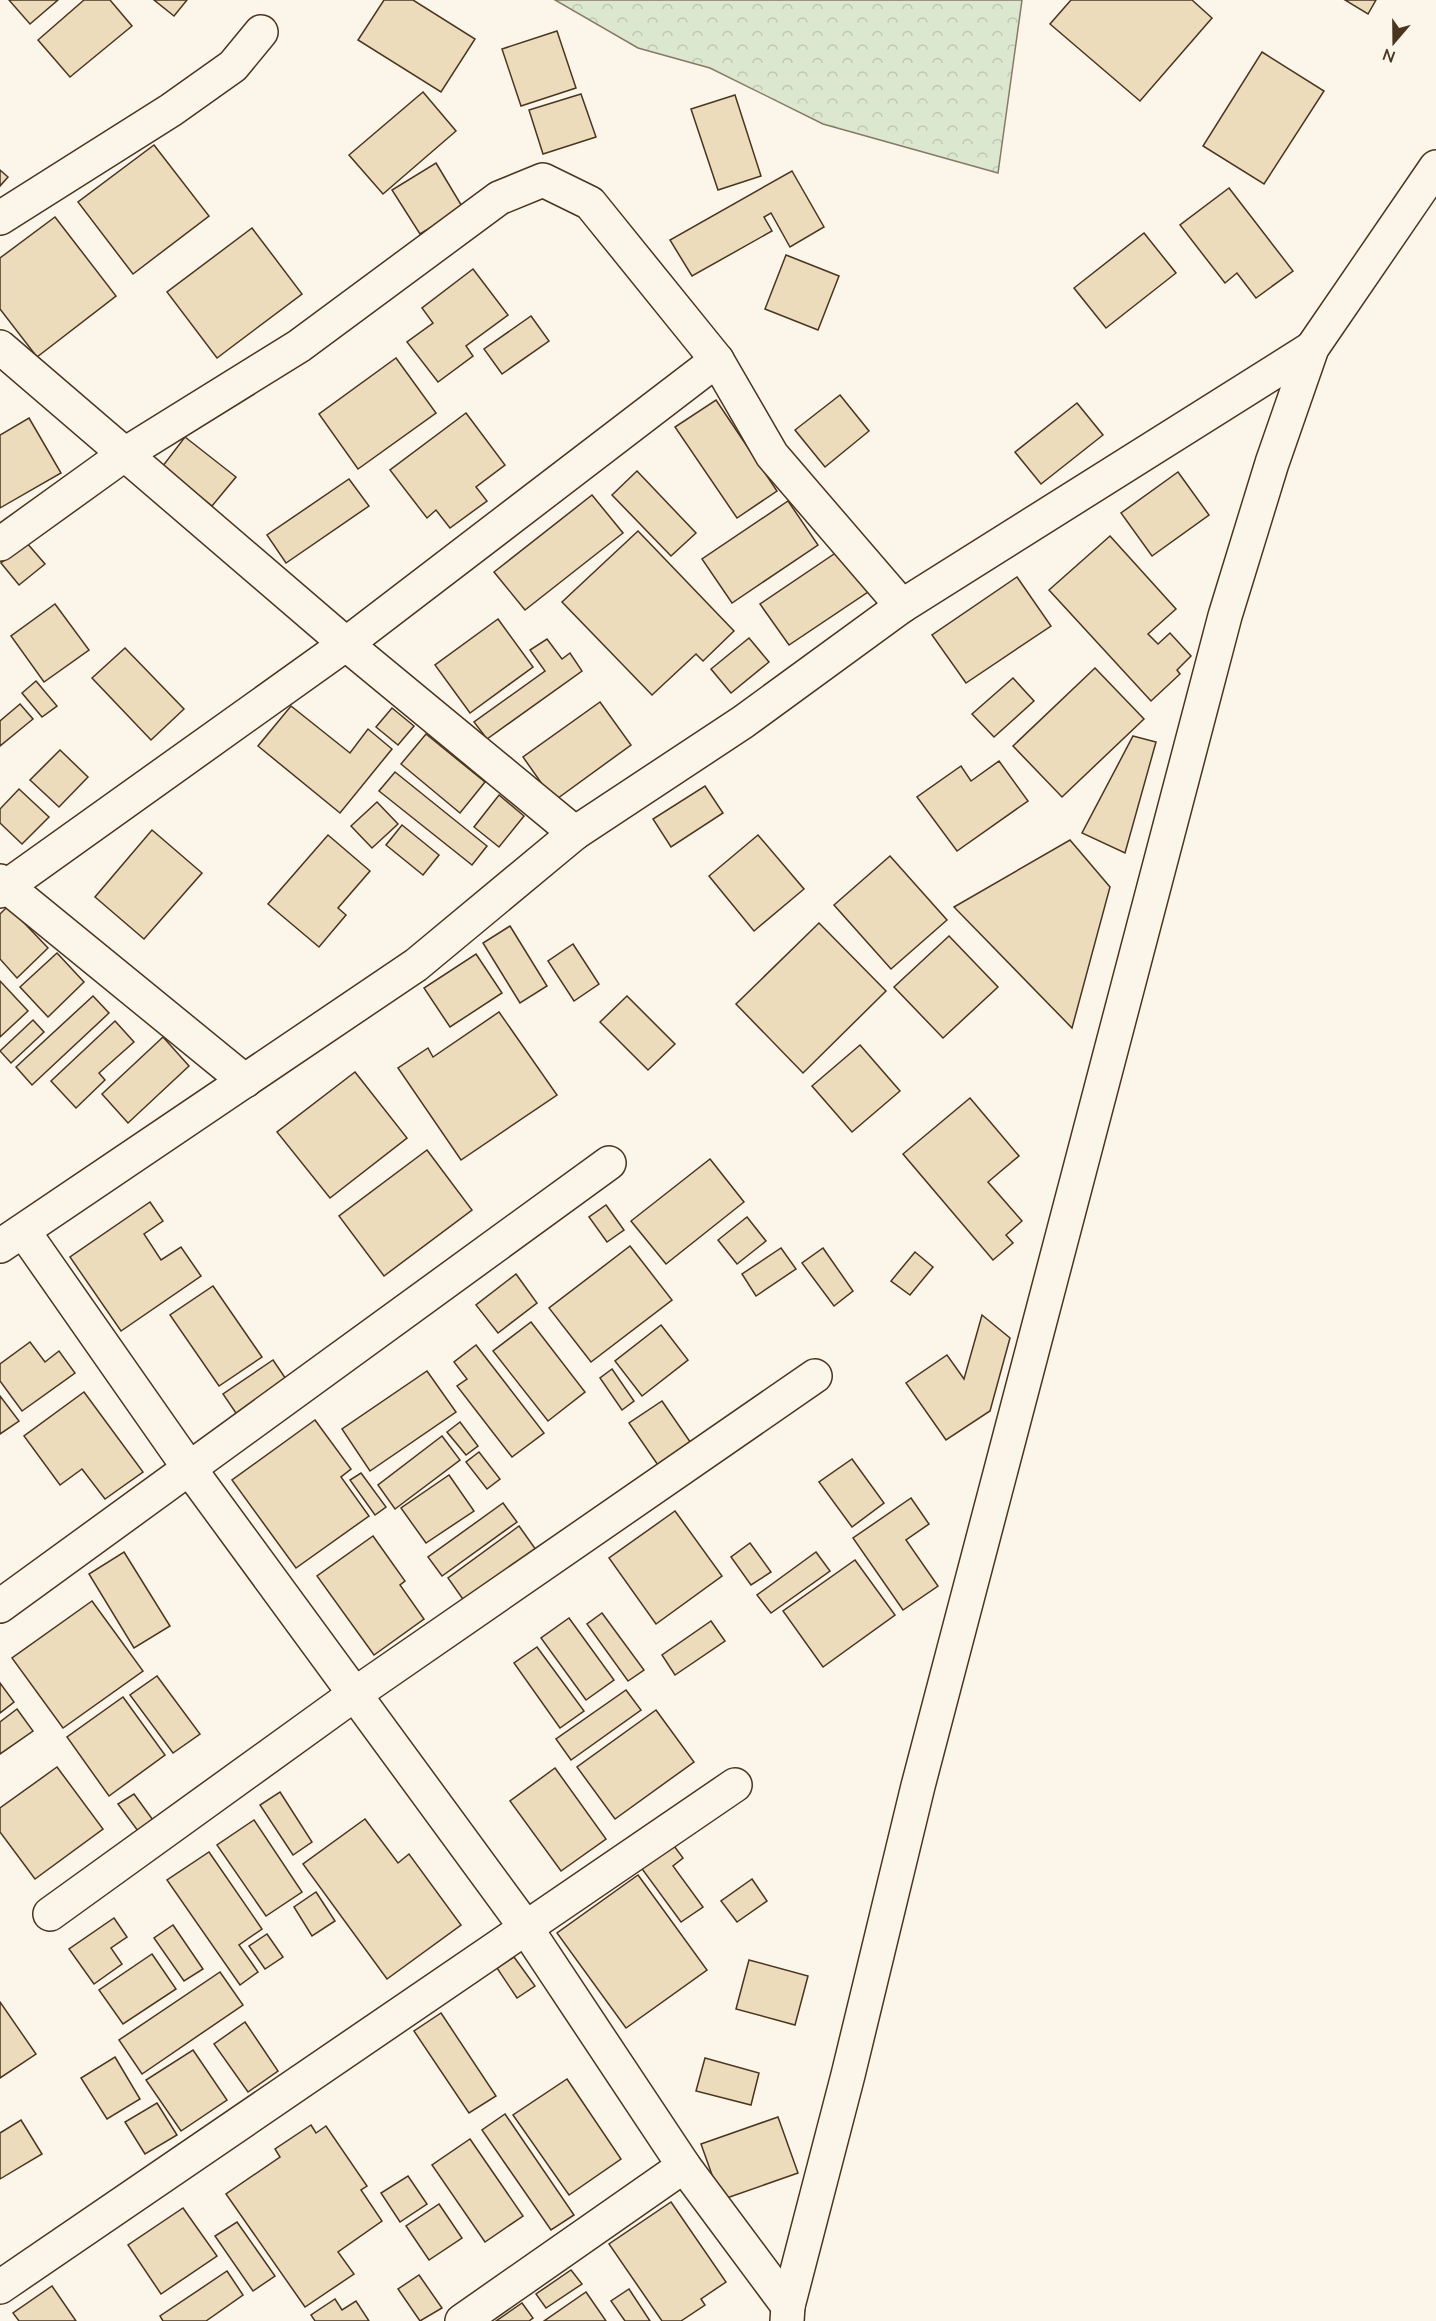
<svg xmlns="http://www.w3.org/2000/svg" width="1436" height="2321" font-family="Mulish,sans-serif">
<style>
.forest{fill:url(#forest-crowns);stroke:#887966;stroke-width:1.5}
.building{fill:#ecdcbc;stroke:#4a3520;stroke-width:1.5}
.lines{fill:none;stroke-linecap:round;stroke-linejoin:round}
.minor-casing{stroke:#4a3520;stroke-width:36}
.minor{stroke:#fbf6e9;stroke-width:33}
</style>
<defs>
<pattern id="forest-crowns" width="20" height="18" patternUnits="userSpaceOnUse" patternTransform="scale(1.5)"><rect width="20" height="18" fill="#dce7d0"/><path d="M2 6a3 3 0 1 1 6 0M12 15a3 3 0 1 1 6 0" fill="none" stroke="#bec7b2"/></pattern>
</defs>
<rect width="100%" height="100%" fill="#fbf6e9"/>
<polygon class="forest" points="555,0 1022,0 998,173 823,124 710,68 638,48"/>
<g class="building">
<polygon points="9,0 58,0 30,24"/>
<polygon points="84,0 110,0 132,26 70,77 38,40"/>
<polygon points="154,0 187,0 174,16"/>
<polygon points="384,0 413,0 475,39 441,92 358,40"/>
<polygon points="1071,0 1192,0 1212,18 1140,101 1050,24"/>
<polygon points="1345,0 1376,0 1368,14"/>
<polygon points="557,31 576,88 521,106 502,49"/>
<polygon points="1262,52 1324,91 1264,184 1203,146"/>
<polygon points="423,92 456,131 383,194 349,155"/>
<polygon points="581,94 596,137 543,154 529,110"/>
<polygon points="735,95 761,176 718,190 691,109"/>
<polygon points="154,145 209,216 133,274 78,202"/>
<polygon points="436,163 463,208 420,234 392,190"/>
<polygon points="0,170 8,177 0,186"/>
<polygon points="792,171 824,227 790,247 771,213 764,217 772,231 692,276 670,240"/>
<polygon points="1229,188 1293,271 1256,298 1237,273 1225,283 1180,225"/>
<polygon points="55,217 116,296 37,357 0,309 0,258"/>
<polygon points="252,228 302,294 217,358 167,292"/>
<polygon points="1144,233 1176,273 1106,328 1074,288"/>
<polygon points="786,255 839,276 818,330 765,309"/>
<polygon points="473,269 508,315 466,346 473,356 438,382 407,342 433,323 422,308"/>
<polygon points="531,316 549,341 502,374 484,349"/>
<polygon points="396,358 436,413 358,469 319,414"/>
<polygon points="840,395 869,431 825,467 795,430"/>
<polygon points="716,400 777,491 737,518 675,427"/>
<polygon points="1077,403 1103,435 1041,484 1015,452"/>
<polygon points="466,413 505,465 476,487 487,501 450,528 436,510 427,518 390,470"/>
<polygon points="29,418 61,473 0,508 0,435"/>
<polygon points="185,437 236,477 212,506 162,467"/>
<polygon points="637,471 696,533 671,556 612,495"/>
<polygon points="1178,472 1209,515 1152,556 1121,513"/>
<polygon points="349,479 369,506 286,563 267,535"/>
<polygon points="592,495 623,533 525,610 494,572"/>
<polygon points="788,501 818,545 732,603 702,559"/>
<polygon points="638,531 734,631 703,661 696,654 652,695 562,602"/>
<polygon points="1110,536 1176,609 1148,634 1158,644 1170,633 1191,656 1177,670 1180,674 1151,701 1049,590"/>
<polygon points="26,542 45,564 19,585 1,563"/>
<polygon points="840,550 868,592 789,645 760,604"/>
<polygon points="1017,577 1051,626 966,683 932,635"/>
<polygon points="55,604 89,650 44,682 11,636"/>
<polygon points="498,619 533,667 470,713 435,665"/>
<polygon points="749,638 769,662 731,693 711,669"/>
<polygon points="547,639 562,659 570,653 582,671 487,739 474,722 545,671 530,650"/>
<polygon points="125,648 184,709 151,740 92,678"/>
<polygon points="1095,668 1144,719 1062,797 1013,746"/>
<polygon points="1013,678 1034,701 994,737 972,714"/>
<polygon points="36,681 57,706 42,717 22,693"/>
<polygon points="600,702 631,745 554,801 523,757"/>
<polygon points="20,704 33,719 0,746 0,721"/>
<polygon points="291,706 350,753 368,729 392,749 340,813 258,746"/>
<polygon points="392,708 414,726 398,745 376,727"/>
<polygon points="426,734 485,782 460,813 401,764"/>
<polygon points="1133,736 1156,742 1125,853 1082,833"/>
<polygon points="60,750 88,777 59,807 30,780"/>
<polygon points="999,761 1028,801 957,851 917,797 961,766 971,781"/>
<polygon points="395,772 487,846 472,865 379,791"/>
<polygon points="705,786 723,813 671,847 653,819"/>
<polygon points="19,789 49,817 22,844 0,823 0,809"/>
<polygon points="499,795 524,816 499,847 474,827"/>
<polygon points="377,802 398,824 372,848 351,826"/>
<polygon points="402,825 439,855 423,875 386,845"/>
<polygon points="152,830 202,873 144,939 95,897"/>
<polygon points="328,835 370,871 338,908 346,915 319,947 268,904"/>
<polygon points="758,835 804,889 754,931 709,876"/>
<polygon points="1070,840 1110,887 1072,1028 954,907"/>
<polygon points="890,856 947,920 891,969 834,905"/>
<polygon points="8,906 48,948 17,978 0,959 0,914"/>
<polygon points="819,923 886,991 803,1073 736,1004"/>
<polygon points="510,926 547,986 520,1003 483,943"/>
<polygon points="949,936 998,987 943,1038 894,987"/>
<polygon points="573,944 599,984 574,1001 548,961"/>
<polygon points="57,953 84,982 48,1017 20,987"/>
<polygon points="476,954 502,993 450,1027 424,988"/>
<polygon points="0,981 28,1011 0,1037"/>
<polygon points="93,996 109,1013 32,1085 16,1067"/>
<polygon points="627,996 675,1044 648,1070 600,1022"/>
<polygon points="499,1012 557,1095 461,1160 398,1068 428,1048 433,1057"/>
<polygon points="33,1020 44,1032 11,1063 0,1051"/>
<polygon points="115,1021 134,1042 99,1073 105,1080 76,1108 51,1081"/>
<polygon points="163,1037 189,1066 128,1123 102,1094"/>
<polygon points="860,1045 900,1091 852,1132 812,1086"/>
<polygon points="355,1072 407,1138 330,1198 277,1132"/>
<polygon points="970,1098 1019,1156 988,1182 1022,1221 1006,1235 1013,1243 993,1260 903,1154"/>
<polygon points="427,1150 472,1210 384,1276 339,1216"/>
<polygon points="710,1159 744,1202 666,1264 631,1221"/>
<polygon points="150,1202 163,1221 144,1234 161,1260 181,1247 201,1276 121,1331 70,1257"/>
<polygon points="606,1205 624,1230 607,1242 589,1217"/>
<polygon points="747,1217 766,1241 737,1264 718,1240"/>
<polygon points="630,1246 672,1300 591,1362 549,1308"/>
<polygon points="781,1248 796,1269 756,1296 742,1274"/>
<polygon points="823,1248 853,1291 834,1306 802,1263"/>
<polygon points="915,1252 933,1267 910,1295 891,1281"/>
<polygon points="516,1274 537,1303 498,1333 476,1305"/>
<polygon points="213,1286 262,1357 219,1386 170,1315"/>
<polygon points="982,1315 1010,1338 990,1411 946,1440 906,1383 947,1355 964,1379"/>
<polygon points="531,1322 585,1392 548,1421 493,1351"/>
<polygon points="661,1325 688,1360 642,1396 615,1361"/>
<polygon points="30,1342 45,1362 59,1351 75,1373 22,1411 0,1381 0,1364"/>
<polygon points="476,1345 544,1433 512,1457 457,1386 467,1379 454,1362"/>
<polygon points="273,1360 290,1385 240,1419 223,1394"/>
<polygon points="612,1369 634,1401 622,1410 600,1378"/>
<polygon points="427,1371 456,1412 370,1471 342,1429"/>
<polygon points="84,1392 143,1472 105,1499 82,1469 60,1485 24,1436"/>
<polygon points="0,1396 19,1421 0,1434"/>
<polygon points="662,1401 693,1446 660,1468 629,1423"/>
<polygon points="315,1420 351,1469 341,1477 369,1516 296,1568 232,1480"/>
<polygon points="460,1422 478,1446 466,1455 447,1432"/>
<polygon points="442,1436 460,1460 395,1509 378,1485"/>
<polygon points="479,1452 500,1479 487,1489 466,1462"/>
<polygon points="852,1459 884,1503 852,1527 819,1482"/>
<polygon points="361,1473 386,1507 375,1515 350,1480"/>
<polygon points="449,1475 474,1511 426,1543 401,1508"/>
<polygon points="911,1498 929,1524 906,1540 938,1586 903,1610 853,1538"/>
<polygon points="503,1503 517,1522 442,1576 428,1557"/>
<polygon points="675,1511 722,1576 656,1624 609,1558"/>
<polygon points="519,1526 539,1554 467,1605 448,1578"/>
<polygon points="373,1536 405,1581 400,1585 424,1619 374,1655 317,1576"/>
<polygon points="750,1543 771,1572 751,1585 731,1557"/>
<polygon points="124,1552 170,1626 134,1648 89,1574"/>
<polygon points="816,1552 830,1571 771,1613 757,1595"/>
<polygon points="855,1560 895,1615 823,1667 783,1611"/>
<polygon points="92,1601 143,1671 63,1728 12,1658"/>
<polygon points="602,1613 644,1670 628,1681 587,1624"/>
<polygon points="569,1618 614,1680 586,1700 541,1638"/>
<polygon points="711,1621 725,1641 675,1675 662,1655"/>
<polygon points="537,1647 584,1711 560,1728 514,1663"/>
<polygon points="157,1676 200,1734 173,1753 130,1695"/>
<polygon points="0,1683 14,1702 0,1713"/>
<polygon points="626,1690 641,1710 571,1760 556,1739"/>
<polygon points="123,1697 165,1755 109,1796 67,1737"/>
<polygon points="17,1709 33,1731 0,1754 0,1722"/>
<polygon points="656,1710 694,1762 615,1819 577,1767"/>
<polygon points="57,1767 103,1829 35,1879 0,1832 0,1808"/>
<polygon points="555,1768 606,1839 561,1871 510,1801"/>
<polygon points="280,1792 312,1842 293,1855 260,1805"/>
<polygon points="134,1794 153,1820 138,1831 118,1804"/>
<polygon points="365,1819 398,1863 409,1854 461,1925 387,1979 303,1864"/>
<polygon points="254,1820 302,1892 266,1916 217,1845"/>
<polygon points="669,1839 683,1858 673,1866 703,1907 681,1922 637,1862"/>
<polygon points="209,1852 262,1929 239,1945 258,1972 240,1985 167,1880"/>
<polygon points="638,1875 707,1970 626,2028 557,1933"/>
<polygon points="752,1879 767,1901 737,1922 721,1901"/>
<polygon points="316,1892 335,1921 312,1936 294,1907"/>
<polygon points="114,1918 127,1937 111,1948 122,1964 94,1984 69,1949"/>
<polygon points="173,1925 203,1969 184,1981 154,1938"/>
<polygon points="267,1934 283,1957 265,1969 249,1946"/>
<polygon points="152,1954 176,1989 123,2024 99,1990"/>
<polygon points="514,1957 535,1986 517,1998 497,1968"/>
<polygon points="749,1960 808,1976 795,2025 736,2009"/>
<polygon points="220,1972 243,2005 142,2074 119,2040"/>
<polygon points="0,2002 36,2054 0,2078"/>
<polygon points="441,2013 496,2096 469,2113 414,2031"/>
<polygon points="245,2022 278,2071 248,2092 214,2044"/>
<polygon points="193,2050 227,2100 181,2131 146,2080"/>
<polygon points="115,2057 140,2099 107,2119 81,2078"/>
<polygon points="705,2058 759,2073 751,2105 696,2091"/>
<polygon points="567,2079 621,2159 569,2195 513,2115"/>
<polygon points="157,2103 177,2135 145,2154 125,2122"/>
<polygon points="505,2114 574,2215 551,2230 482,2130"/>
<polygon points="778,2117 798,2173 721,2200 701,2144"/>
<polygon points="21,2120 42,2154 0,2179 0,2133"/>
<polygon points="311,2125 316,2133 326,2126 367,2186 361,2190 382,2221 338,2252 354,2274 305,2307 226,2194 280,2157 275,2149"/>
<polygon points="470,2139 523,2216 485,2242 432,2165"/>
<polygon points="408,2176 427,2204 400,2222 381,2193"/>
<polygon points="671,2202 726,2282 701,2299 705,2305 681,2321 662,2321 609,2244"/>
<polygon points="439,2204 462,2238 429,2260 406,2226"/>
<polygon points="183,2208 217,2256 161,2294 128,2245"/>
<polygon points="237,2222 275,2276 253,2291 215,2236"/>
<polygon points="571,2270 582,2284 546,2308 536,2294"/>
<polygon points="227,2271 243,2295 206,2321 163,2321 160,2316"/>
<polygon points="419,2275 442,2308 420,2321 398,2289"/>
<polygon points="52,2286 76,2321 19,2321 13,2313"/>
<polygon points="629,2289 650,2321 625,2321 611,2301"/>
<polygon points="586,2292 606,2321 544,2321"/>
<polygon points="335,2299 342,2310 356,2301 369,2321 315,2321 311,2315"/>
<polygon points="522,2303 533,2318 529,2321 496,2321"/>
</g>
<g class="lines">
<g class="minor-casing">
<g id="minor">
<polyline points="0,218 171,110 233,66 261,32"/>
<polyline points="0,347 346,644 575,833"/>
<polyline points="0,544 125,454 299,346 499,198 543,180 590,203 717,360 772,455 902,606"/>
<polyline points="0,881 245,1081"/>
<polyline points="0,891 346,644 717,360"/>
<polyline points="24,1232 189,1468 526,1928 684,2166 788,2306"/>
<polyline points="0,1246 416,965 575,833 743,722 902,606 1312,348"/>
<polyline points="0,1606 609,1163"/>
<polyline points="50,1914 355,1694 815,1376"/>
<polyline points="0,2287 735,1785"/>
<polyline points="462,2321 684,2166"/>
<polyline points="787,2321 788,2306 848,2075 918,1786 1225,616 1272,463 1312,348 1436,167"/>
</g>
</g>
<use href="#minor" class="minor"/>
</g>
<g transform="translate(1394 42) rotate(200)" stroke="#fbf6e9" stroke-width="4.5" paint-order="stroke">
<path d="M0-4.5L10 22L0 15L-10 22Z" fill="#4a3520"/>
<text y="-9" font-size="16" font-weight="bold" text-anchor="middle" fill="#4a3520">N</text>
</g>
</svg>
